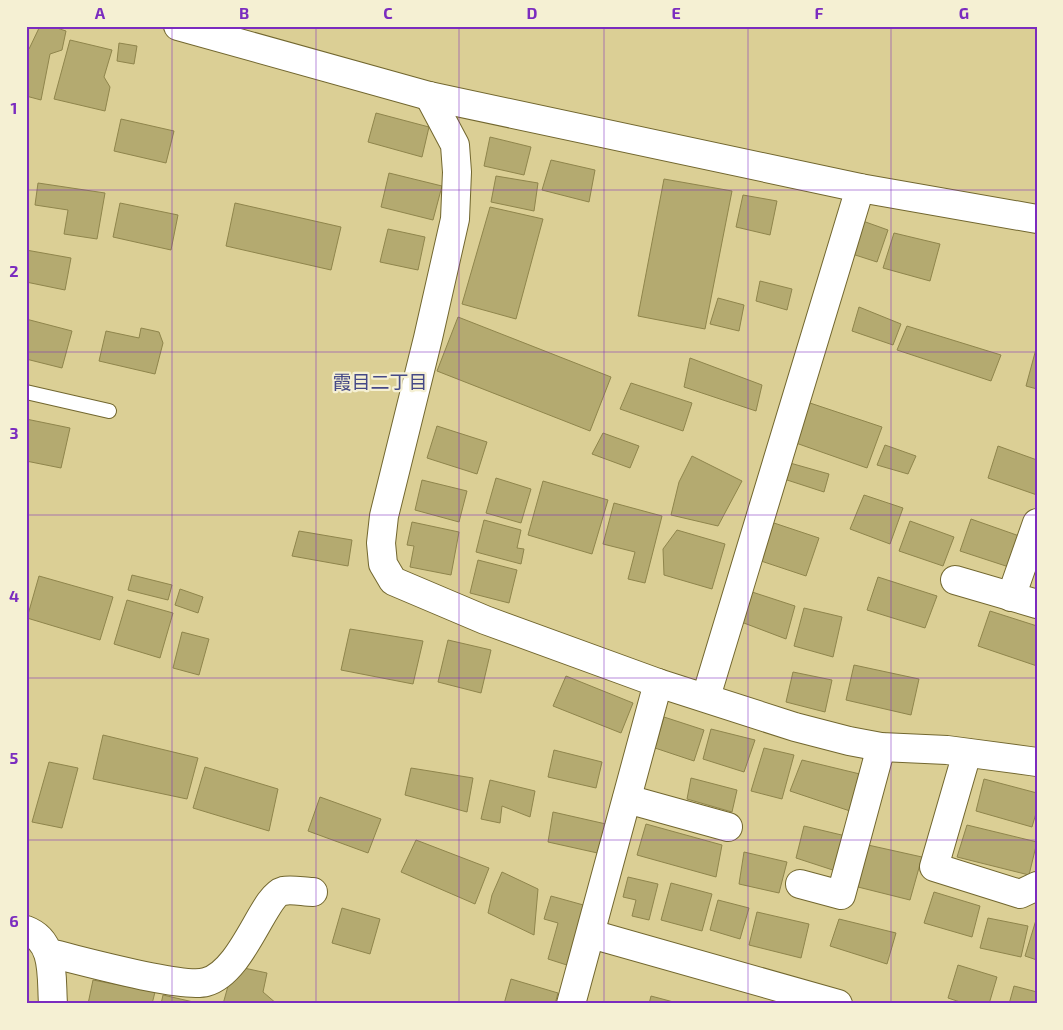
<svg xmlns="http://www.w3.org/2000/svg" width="1063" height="1030" font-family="'Exo 2','Noto Sans JP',sans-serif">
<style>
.building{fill:#b4aa70;stroke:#8f854c}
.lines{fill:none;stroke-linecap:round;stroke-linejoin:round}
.lane-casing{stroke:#72672f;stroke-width:16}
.street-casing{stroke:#72672f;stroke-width:30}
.secondary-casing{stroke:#72672f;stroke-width:30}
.lane{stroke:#fff;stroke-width:14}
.street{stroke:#fff;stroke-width:28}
.secondary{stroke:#fff;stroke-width:28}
.grid{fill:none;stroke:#7b2cbf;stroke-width:1;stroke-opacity:0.55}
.labels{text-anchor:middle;stroke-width:4.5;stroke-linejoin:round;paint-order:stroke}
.neighbourhood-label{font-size:19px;fill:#454986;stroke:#f5f0d3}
.neatline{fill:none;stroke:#7b2cbf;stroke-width:2}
.grid-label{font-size:16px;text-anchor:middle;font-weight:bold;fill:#7b2cbf}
</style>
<rect width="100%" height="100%" fill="#dbcf95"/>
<g class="building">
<polygon points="40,26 51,26 66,31 62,50 50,54 41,100 26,96 26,48 29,49"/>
<polygon points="70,40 112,50 104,77 110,87 105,111 54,99"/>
<polygon points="119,43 137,46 134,64 117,61"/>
<polygon points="376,113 429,127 422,157 368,142"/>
<polygon points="121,119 174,131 166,163 114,151"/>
<polygon points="490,137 531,147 524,175 484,166"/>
<polygon points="551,160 595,170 589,202 542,190"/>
<polygon points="389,173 442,186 433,220 381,207"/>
<polygon points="496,176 538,183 534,211 491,202"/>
<polygon points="664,179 732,191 705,329 638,316"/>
<polygon points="38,183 105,193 97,239 64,234 68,210 35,205"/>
<polygon points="743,195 777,201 770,235 736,227"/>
<polygon points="120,203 178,215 171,250 113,237"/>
<polygon points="235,203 341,227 331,270 226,246"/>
<polygon points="490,207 543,219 516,319 462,304"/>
<polygon points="860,220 888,230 877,262 849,253"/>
<polygon points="388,229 425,237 418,270 380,262"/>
<polygon points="894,233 940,244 930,281 883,268"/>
<polygon points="26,250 71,258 65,290 26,282"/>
<polygon points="760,281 792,289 787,310 756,301"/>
<polygon points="718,298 744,305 739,331 710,324"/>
<polygon points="859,307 901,324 893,345 852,331"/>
<polygon points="458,317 611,377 590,431 437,371"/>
<polygon points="26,319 72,331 62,368 26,359"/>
<polygon points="907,326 1001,355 991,381 897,350"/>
<polygon points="141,328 159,332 163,343 155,374 99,361 106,331 139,338"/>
<polygon points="1036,349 1037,349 1037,389 1026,386"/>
<polygon points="690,358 762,385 756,411 684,387"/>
<polygon points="631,383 692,403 683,431 620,409"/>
<polygon points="807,402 882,427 867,468 793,442"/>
<polygon points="26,419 70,428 61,468 26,461"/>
<polygon points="437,426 487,442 477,474 427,458"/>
<polygon points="603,433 639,446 630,468 592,454"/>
<polygon points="885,445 916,456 908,474 877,465"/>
<polygon points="998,446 1037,460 1037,495 988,478"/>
<polygon points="692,456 742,481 718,526 671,515 679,482"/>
<polygon points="790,463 829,474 824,492 784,479"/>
<polygon points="496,478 531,489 521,523 486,513"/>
<polygon points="422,480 467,491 459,522 415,510"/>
<polygon points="543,481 608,500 592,554 528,535"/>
<polygon points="864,495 903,508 890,544 850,529"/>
<polygon points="614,503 662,516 645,583 628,579 635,552 603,544"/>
<polygon points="971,519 1025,538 1015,569 960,551"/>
<polygon points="484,520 521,530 517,548 524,549 521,564 476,552"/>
<polygon points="765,520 819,538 806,576 752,558"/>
<polygon points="910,521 954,537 943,566 899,551"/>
<polygon points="412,522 459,532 451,575 410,567 414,546 407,545"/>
<polygon points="677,530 725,544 712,589 664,575 663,549"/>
<polygon points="299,531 352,540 348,566 292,556"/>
<polygon points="478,560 517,570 509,603 470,593"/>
<polygon points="132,575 172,585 168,600 128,590"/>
<polygon points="39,576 113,597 100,640 27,618"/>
<polygon points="878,577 937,596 925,628 867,610"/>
<polygon points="180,589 203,597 198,613 175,605"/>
<polygon points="746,590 795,606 786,639 736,620"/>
<polygon points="127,600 173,613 160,658 114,644"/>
<polygon points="804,608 842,617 833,657 794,646"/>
<polygon points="990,611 1037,626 1037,666 978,646"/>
<polygon points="350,629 423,641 413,684 341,670"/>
<polygon points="182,632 209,639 199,675 173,668"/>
<polygon points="448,640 491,650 481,693 438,682"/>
<polygon points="854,665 919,679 911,715 846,700"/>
<polygon points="793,672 832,680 825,712 786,702"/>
<polygon points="566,676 633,703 621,733 553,706"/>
<polygon points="664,717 704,730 694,761 655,748"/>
<polygon points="711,729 755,740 744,772 703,759"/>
<polygon points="103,735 198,758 187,799 93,779"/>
<polygon points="764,748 794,755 782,799 751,791"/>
<polygon points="554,750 602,762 596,788 548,777"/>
<polygon points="802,760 864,775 853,812 790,791"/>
<polygon points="49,762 78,768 62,828 32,822"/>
<polygon points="205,767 278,789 269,831 193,808"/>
<polygon points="411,768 473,778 467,812 405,795"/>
<polygon points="691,778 737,790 732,812 687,799"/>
<polygon points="984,779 1037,793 1037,810 1032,827 976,811"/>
<polygon points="490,780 535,791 530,817 502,806 500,823 481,819"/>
<polygon points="320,797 381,819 368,853 308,831"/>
<polygon points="553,812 606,824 602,854 548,842"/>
<polygon points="646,824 722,845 716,877 637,855"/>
<polygon points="967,825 1037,842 1029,875 957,857"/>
<polygon points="804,826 850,837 842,873 796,858"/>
<polygon points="416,840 489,868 475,904 401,872"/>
<polygon points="868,845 922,857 910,900 858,887"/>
<polygon points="744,852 787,862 779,893 739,884"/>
<polygon points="502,872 538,889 534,935 488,913 492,895"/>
<polygon points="628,877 658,884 649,920 632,916 636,900 623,897"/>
<polygon points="671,883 712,894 702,931 661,920"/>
<polygon points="934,892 980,906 972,937 924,923"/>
<polygon points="551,896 587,906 570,966 548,959 558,923 544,919"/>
<polygon points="718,900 749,908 740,939 710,930"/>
<polygon points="342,908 380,919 370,954 332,943"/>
<polygon points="757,912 809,924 801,958 749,945"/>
<polygon points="988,918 1028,926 1021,957 980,948"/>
<polygon points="839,919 896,933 887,964 830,946"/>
<polygon points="1036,920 1037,921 1037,960 1025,956"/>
<polygon points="958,965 997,977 989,1004 966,1004 948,998"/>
<polygon points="244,968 267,973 263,992 277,1004 223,1004 230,979"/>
<polygon points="511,979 558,993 555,1004 504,1004"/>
<polygon points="93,980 155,992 152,1004 88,1004"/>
<polygon points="1014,986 1037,992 1037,1004 1009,1004"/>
<polygon points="163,995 202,1004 161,1004"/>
<polygon points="651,996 681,1004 649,1004"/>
</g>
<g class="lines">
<g class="lane-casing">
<polyline id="lane" points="26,392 109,411"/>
</g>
<g class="street-casing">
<g id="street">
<polyline points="429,96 455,145 457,172 455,219 428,338 384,516 381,543 383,564 393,581 485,620 658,683 795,727 849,741 881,747 947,750 1037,762"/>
<polyline points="955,580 1037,604"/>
<polyline points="1011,597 1037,523"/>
<polyline points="706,697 860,188"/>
<polyline points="967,753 934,867 1020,894 1037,886"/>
<polyline points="627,799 728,827"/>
<polyline points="800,884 841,895 881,747"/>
<path d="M26 930C56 941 51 977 53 1004"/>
<polyline points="591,934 838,1004"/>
<path d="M49 953C80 960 181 989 206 982 243 972 263 896 283 891 292 889 304 892 313 892"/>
<polyline points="571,1004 658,683"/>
</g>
</g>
<g class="secondary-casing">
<polyline id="secondary" points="178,26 429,96 860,188 1037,219"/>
</g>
<use href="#lane" class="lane"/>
<use href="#street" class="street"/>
<use href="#secondary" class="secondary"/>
</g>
<path class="grid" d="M172 26V1004M316 26V1004M459 26V1004M604 26V1004M748 26V1004M891 26V1004M26 190H1037M26 352H1037M26 515H1037M26 678H1037M26 840H1037"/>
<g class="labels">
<g class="neighbourhood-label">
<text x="380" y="389">霞目二丁目</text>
</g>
</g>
<rect width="1063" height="1030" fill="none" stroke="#f5f0d3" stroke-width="55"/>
<rect x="28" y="28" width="1008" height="974" class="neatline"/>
<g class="grid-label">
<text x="100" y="19">A</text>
<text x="244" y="19">B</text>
<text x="388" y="19">C</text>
<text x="532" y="19">D</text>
<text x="676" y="19">E</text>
<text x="819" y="19">F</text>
<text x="964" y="19">G</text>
<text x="14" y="114">1</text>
<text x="14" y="277">2</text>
<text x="14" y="439">3</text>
<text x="14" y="602">4</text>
<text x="14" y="764">5</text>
<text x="14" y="927">6</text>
</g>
</svg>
